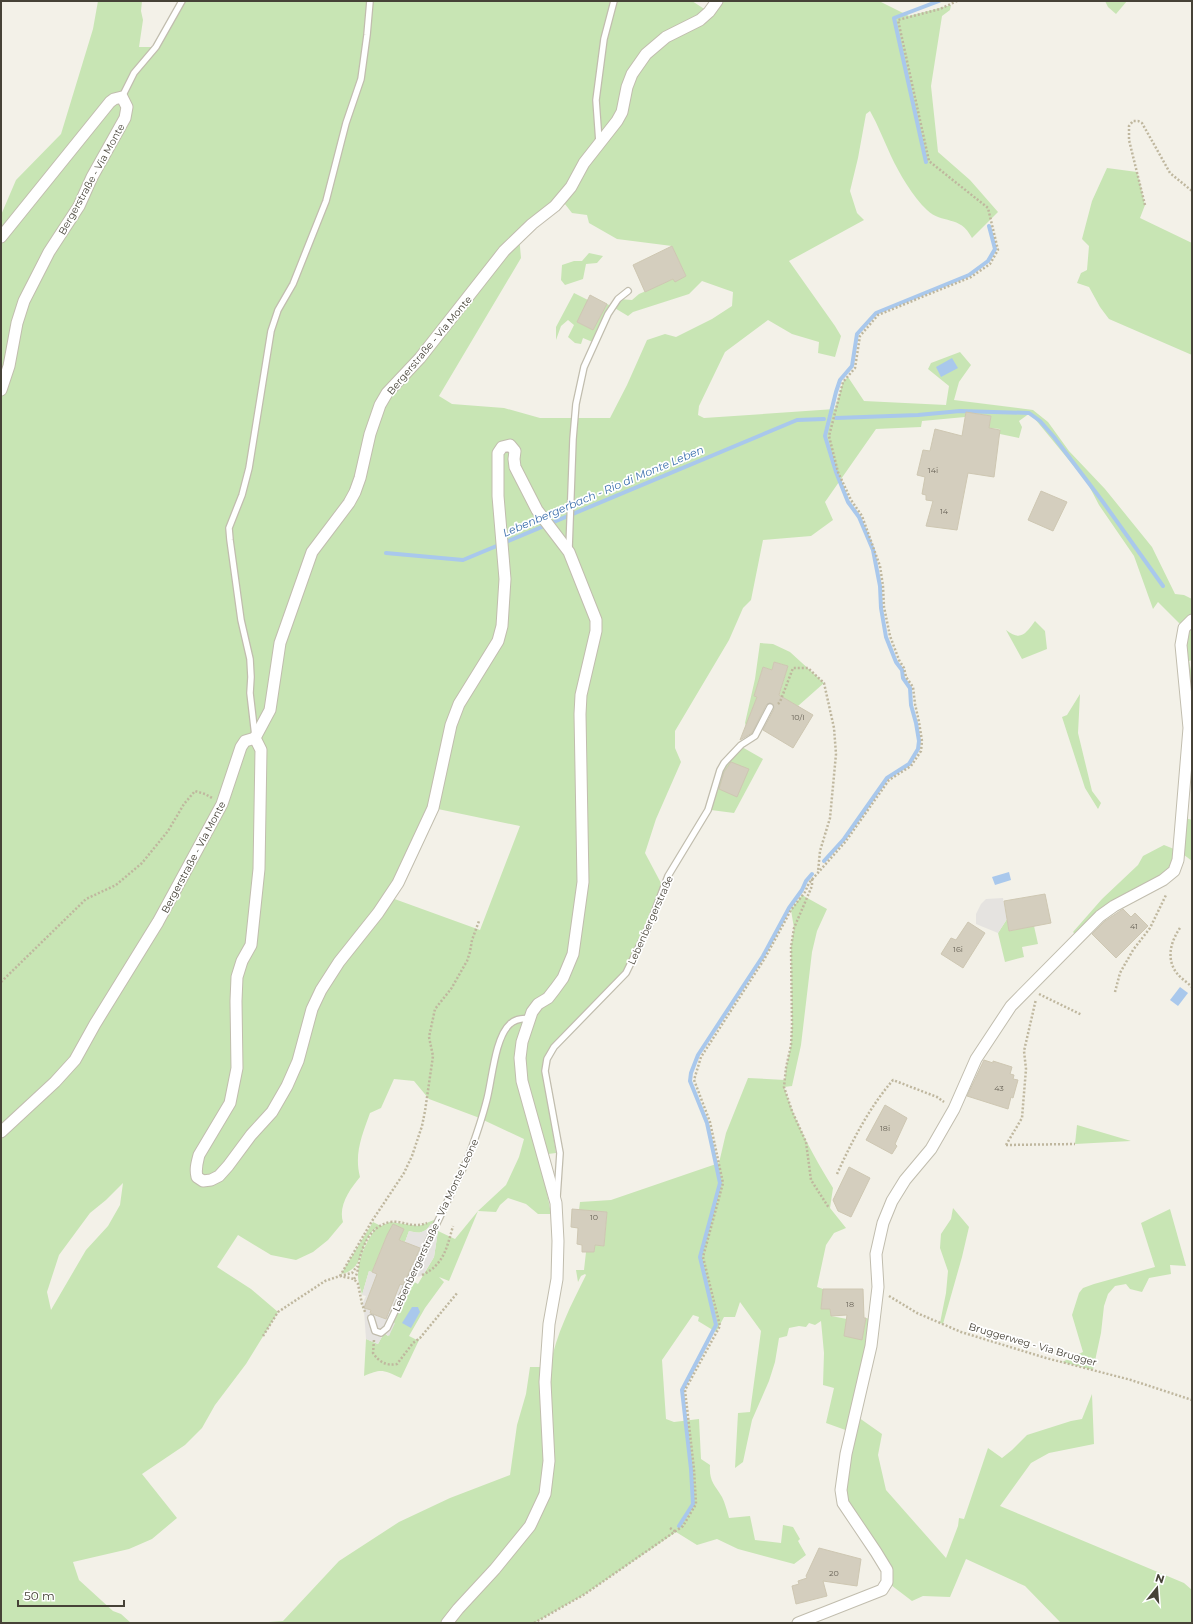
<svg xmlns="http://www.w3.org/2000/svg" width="1193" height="1624" font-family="Montserrat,sans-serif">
<rect width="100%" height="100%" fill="#f3f1e8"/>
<!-- green -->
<g fill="#c8e5b4" fill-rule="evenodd">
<path d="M98,1H142L141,11L143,20L139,47H156L182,1H692L709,12L717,1H879L909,16L951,5L950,10L942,16L931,86L938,152L970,180L998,212L972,238C960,214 942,225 927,210C913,197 899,173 891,156C884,141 878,125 870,111L866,114L858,158L850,191L857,213L864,220L789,261L835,326L841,336L835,357L818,353L819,342L792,334L768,320L725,352L699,406L698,415L704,418L835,409L843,382L848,377L864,401L946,405L949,386L928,369L931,363L960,352L971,365L959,382L954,400L1033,410L1048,422L1069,451L1105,489L1152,547L1175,594L1184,595L1192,599V660L1189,661L1192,675V719L1184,628L1158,602L1153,609L1134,556L1099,505L1087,482L1030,413L1019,421L1022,427L1019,438L1000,434V429L989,428L991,416L966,412L965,417L922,421L921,427L876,429L825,502L833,520L811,536L763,540L751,600L743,608L729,640L675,731V748L681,762L656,819L645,853L662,885L646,928L629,967L550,1050L543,1071L556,1153L540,1155L551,1214H538L526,1204L508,1198L500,1205L496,1212L478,1211L449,1281L439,1277L444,1282L425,1308L409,1336L417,1340L420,1338L401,1378C383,1370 382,1368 364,1376L366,1339L378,1344L384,1333L388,1336L391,1321L410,1280L418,1284L434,1257L438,1231L455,1239L478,1211L506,1185L519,1157L524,1139L477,1117L429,1099L414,1081L394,1079L381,1108L370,1113C362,1135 354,1154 360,1177C350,1189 338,1206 343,1222L328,1240L313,1252L296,1260L271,1255L238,1235L217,1267L251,1289L278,1312L246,1364L215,1405L202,1428L185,1445L142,1474L177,1518L152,1539L129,1549L73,1562L79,1580L113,1611L121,1614L131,1623H1V215L16,180L61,134L93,29ZM561,199L572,213L587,215L589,223L617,239L672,246L686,276L675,281L673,279L639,294L632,300L618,299L613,307L607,304L593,330L577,322L588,300L574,293L556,327V340L561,326L568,320L574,325L568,337L575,343L581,344L583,338L595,343L613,307L628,316L633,312L689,294L702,281L733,292L732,306L712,319L676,337L665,334L647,340L627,385L610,418H540L504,408L452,404L439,396L521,258L519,235ZM433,808L520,826L480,930L389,897ZM123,1183L120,1205L108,1226L86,1250L51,1310L47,1292L59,1255L90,1213L106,1200Z"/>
<polygon points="1105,1 1127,1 1116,14 1108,7"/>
<polygon points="1107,168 1137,172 1145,205 1140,218 1192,243 1192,355 1109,319 1100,307 1089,287 1077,283 1081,273 1087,270 1089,246 1082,239 1092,201"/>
<polygon points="589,253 603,256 597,263 586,264 583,279 565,285 561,280 562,265 574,261 582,261"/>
<path d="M1035,621L1045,631L1047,649L1022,659L1006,630C1021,642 1026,633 1035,621Z"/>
<polygon points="760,643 773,644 790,652 824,683 798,706 785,699 777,703 788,666 774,662 772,670 763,667 754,696 757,697 746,726 745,723 755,679"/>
<polygon points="1080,694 1078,733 1092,791 1101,803 1098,809 1085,788 1062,717 1067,715"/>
<polygon points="742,747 763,759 734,813 711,810 723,770 727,763"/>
<polygon points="1182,817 1192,820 1192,861 1179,851 1174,871 1114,906 1078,937 1073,932 1102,899 1138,865 1143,856 1164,845 1179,851"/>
<path d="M802,895L827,909L817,931L812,952L801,1045L792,1086L784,1087C796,1125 813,1155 833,1188L830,1208L846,1228L834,1233L826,1245L817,1287L823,1289L821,1309H830L831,1316L847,1319L844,1336L862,1339L866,1318L874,1320L855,1415L882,1434L878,1455L886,1490L946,1558L958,1526L959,1518L964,1519L988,1448L1002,1458L1012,1450L1027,1435L1071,1421L1082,1419L1092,1394L1094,1444L1049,1453L1031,1463L1000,1506L1184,1583L1192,1590V1623H1061L1025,1586L966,1559L950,1597L923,1596L912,1601L887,1582L888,1576L843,1503L851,1432L826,1423L834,1388L823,1385L824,1353L821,1321L815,1325L809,1323L806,1327L799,1326L789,1328L787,1336L779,1338L775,1362L769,1381L752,1420L743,1462L735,1468L738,1413L750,1412L761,1331L740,1302L735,1317H724L716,1332L698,1321L699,1317L693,1315L662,1360L666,1419L674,1422L699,1419L701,1459L710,1465C709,1481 714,1484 722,1497C725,1503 727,1511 729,1518L750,1516L755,1540L781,1543L783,1525L793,1527L800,1539L798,1541L806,1555L794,1564L738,1549L717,1539L697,1545L676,1532L585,1594L534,1623H253L283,1621L339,1561L399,1522L450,1498L510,1475L517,1425L526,1394L530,1367H550C556,1334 571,1305 586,1275L585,1274L581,1276L578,1282L576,1270H584L586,1252H594L595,1245L604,1246L607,1212L579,1210L580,1202L611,1200L719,1163L726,1133L748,1078L785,1080L786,1068L791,1045L792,1026L791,947L794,928L791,910Z"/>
<polygon points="1007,919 1009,931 1034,926 1038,944 1022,947 1024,957 1005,962 998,933"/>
<polygon points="1077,1125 1131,1141 1075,1144"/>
<polygon points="953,1208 969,1227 962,1257 943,1324 940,1323 946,1293 948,1271 940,1248 941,1234 951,1219"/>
<polygon points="1170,1209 1186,1266 1170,1265 1171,1274 1149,1278 1142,1292 1130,1289 1126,1284 1115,1286 1108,1294 1104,1306 1101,1333 1093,1370 1062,1362 1083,1352 1072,1315 1079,1293 1083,1288 1094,1284 1155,1267 1141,1223"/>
<path d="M439,1218L437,1223L431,1224C425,1233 420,1234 409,1231L405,1242L387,1235L372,1272L369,1271L362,1295C361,1289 358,1282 358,1276C357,1260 367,1240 376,1228C359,1240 366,1270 341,1274L373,1222L381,1226L390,1222L419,1226ZM393,1224L404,1229L400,1237L389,1232Z"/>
</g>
<!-- parking -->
<g fill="#e5e3e0">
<polygon points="1003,898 1007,919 998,933 976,924 976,914 981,904 986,899"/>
<polygon points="437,1223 434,1229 438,1231 434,1257 423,1275 418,1277 413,1275 391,1322 395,1323 389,1336 384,1333 378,1344 366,1339 364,1310 362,1304 366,1296 362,1295 369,1271 380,1275 364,1308 371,1310 370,1313 386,1319 398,1283 404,1285 420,1249 405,1242 409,1231 419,1233 426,1230 431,1224"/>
</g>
<!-- water -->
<g fill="#a9c8ec">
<polygon points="952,358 958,368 941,377 936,367"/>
<polygon points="1009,872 1011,880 995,885 992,877"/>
<polygon points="1180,987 1188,993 1178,1006 1170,1000"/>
<polygon points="412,1307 418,1307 420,1312 411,1328 402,1323"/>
</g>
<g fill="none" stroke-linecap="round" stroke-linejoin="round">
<!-- stream -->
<g stroke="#a9c8ec" stroke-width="4">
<polyline points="926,162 894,18 939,1"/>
<polyline points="836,418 918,415 960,411 1029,413 1040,421 1054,437 1103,502 1163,586"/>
<polyline points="386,553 463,560 797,420 824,419"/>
<polyline points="824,861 844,839 887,778 909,764 918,749 919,741 916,723 911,705 910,688 903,678 902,670 896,662 886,637 881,608 880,586 873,550 859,517 848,502 836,472 825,436 836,392 840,380 852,366 857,334 876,313 969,275 988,261 995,249 989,226"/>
<polyline points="679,1526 693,1504 691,1469 682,1390 716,1325 700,1257 720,1183 707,1123 690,1081 691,1073 698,1055 763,956 789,908 802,890 806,881 812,874"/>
</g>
</g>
<!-- building -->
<g fill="#d4cebe" stroke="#cec7b2">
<polygon points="672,246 686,276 675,282 673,279 645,292 633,265"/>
<polygon points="590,295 607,304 593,330 577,322"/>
<polygon points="966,412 991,416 989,428 1000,430 994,477 968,473 957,530 926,526 933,501 926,500 926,495 922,494 925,477 917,475 923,450 930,451 935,429 962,436"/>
<polygon points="1041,491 1067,502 1053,531 1028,520"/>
<polygon points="774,662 788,666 779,695 813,715 793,748 763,730 774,709 773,704 770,703 766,705 752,733 740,740 757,697 754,696 763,667 772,670"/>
<polygon points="731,762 749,769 737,797 719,789 724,772"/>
<polygon points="1045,894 1051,923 1009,931 1004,901"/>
<polygon points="1123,909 1131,917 1135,913 1148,926 1116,958 1092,934 1105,921"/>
<polygon points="968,922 985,933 963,968 941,954 951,938 956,940"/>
<polygon points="984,1060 993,1063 993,1061 1012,1067 1010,1074 1014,1075 1013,1079 1018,1080 1013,1098 1011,1097 1008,1109 967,1096"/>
<polygon points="885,1105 907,1118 895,1144 897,1146 892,1154 866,1140"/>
<polygon points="849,1167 870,1178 851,1217 838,1211 833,1200"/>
<polygon points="572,1209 607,1212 604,1246 595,1245 594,1252 582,1252 582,1245 577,1244 578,1228 571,1227"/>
<polygon points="393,1224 404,1229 399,1240 420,1248 403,1285 400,1284 386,1319 370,1313 371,1310 364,1308 377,1274 372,1272 387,1235"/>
<polygon points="823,1289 863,1289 864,1318 866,1318 862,1340 844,1336 847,1315 831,1316 830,1309 821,1309"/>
<polygon points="819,1548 861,1559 857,1586 823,1581 827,1596 796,1604 792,1586 799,1584 798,1581 807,1578 806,1576"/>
</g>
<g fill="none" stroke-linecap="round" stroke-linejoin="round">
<!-- lane casing -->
<g stroke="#c1bdae" stroke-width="8">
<g id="lane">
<polyline points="122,97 134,73 156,47 182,1"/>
<polyline points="599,142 596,100 604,39 614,1"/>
<polyline points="569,549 573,439 576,404 584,367 608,314 618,299 628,291"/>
<polyline points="255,736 250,693 251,677 250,659 241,620 230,540 229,528 242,495 249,468 271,331 278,310 293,284 326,201 346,123 361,79 367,35 370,1"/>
<polyline points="557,1197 560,1153 545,1071 547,1059 554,1047 626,973 649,926 668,876 708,810 720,770 724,763 741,745 755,736 770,707"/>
<path d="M371,1318L375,1331L381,1333L387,1328L468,1158C475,1139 482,1119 487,1099C492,1080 495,1037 510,1024C516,1018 523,1019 530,1018"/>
</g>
</g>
<!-- street casing -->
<g stroke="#c1bdae" stroke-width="13">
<g id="street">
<polyline points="1,237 110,102 114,99 122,97 127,107 125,118 92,177 79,206 49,252 24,301 17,323 9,366 1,390"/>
<path d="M255,738L261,750L259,869L251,945L242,961L237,977L236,1001L237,1068L230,1103L199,1155C197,1163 195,1169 197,1177L203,1181L211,1180L219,1176L228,1166L251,1135L272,1112L287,1086L298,1061L312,1009L321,990L339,962L378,913L398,883L433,808L451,725L459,704L498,641L502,626L505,579L498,496V453L502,447L510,445L515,451L514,459L515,467L537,510L569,552L596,620V631L581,695L580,714L583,882L573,954L563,978L555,989L548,998L538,1004L532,1012L522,1042L520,1058L522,1081L556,1203L558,1241L557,1279L549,1324L545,1382L549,1461L545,1494L530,1526L495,1569L458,1609L447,1623"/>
<polyline points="255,738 270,710 280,643 312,552 349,503 355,492 360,478 370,434 380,405 387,393 420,358 504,251 532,224 555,206 571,187 584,163 617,121 622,112 627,87 632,74 646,54 666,37 700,20 709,12 717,1"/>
<polyline points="1,1132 55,1082 75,1060 95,1024 158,922 222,804 241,747 245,741 255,738"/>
<polyline points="798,1623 882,1590 887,1582 887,1570 876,1552 843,1503 841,1490 846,1454 871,1346 878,1287 876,1254 883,1223 892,1201 905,1180 931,1149 954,1109 976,1059 1011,1006 1100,916 1114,906 1163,880 1174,871 1178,860 1189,728 1181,645 1184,628 1192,620"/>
</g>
</g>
<!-- path -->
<g stroke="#bfb79e" stroke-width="2.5" stroke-dasharray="2 2" stroke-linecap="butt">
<polyline points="1145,205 1129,140 1129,126 1133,121 1138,121 1142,123 1170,173 1192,191"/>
<polyline points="778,704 780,702 793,668 808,668 824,683 834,728 836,754 830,818 820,851 818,872"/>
<polyline points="812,879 812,886 794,928 791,947 792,1026 791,1045 786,1068 784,1087 792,1111 806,1142 811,1180 829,1208"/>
<path d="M1180,928C1171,941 1166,958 1176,972C1180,978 1187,982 1192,987"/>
<polyline points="1,982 86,899 116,885 142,863 168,831 184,804 195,791 205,794 212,798"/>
<polyline points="1115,992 1120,973 1133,950 1150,928 1166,895"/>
<polyline points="1039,994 1082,1015"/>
<polyline points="1006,1145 1022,1118 1026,1069 1024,1051 1036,999"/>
<polyline points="1006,1145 1075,1144"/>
<path d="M837,1174C852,1141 869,1108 893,1080L937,1097L944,1102"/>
<path d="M422,1275C444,1265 447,1247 453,1226"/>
<polyline points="340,1276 372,1221 404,1173 412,1156 422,1126 425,1111 433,1056 429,1037 435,1009 451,989 467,961 470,952 472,940 479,921"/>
<polyline points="340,1276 352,1273 357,1266"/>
<path d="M354,1279C358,1274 358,1267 359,1261C363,1244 371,1226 390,1222C404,1220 411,1229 427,1223"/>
<polyline points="889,1296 917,1313 961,1332 1046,1358 1131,1380 1192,1400"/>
<polyline points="263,1336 278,1312 325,1281 340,1276 354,1279 358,1284 362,1304 365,1312"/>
<path d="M374,1340L373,1353C379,1362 386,1366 397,1364L413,1343L420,1338L458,1292"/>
<polyline points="670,1528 676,1532"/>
<polyline points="534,1623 585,1594 683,1526 696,1504 694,1469 685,1390 720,1326 703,1257 723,1183 710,1122 694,1080 701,1057 765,958 791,910 805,892 809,883 846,841 889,780 911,766 921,751 922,741 919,722 915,704 913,687 906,677 904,668 899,660 890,636 884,607 883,586 880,566 862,516 851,500 838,472 829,436 843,382 855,368 860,336 878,315 971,277 990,264 998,250 988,208 929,161 898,20 940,9 957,1"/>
</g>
<!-- lane -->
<use href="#lane" stroke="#fff" stroke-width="5.5"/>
<!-- street -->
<use href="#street" stroke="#fff" stroke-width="11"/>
</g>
<g text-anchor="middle" stroke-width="3.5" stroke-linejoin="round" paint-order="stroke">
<!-- number labels -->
<g font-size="8" fill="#6a6559">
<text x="933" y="473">14i</text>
<text x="944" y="514">14</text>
<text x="798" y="720">10/I</text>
<text x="1134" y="929">41</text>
<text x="958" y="952">16i</text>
<text x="999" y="1091">43</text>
<text x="885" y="1131">18i</text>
<text x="594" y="1220">10</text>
<text x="850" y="1307">18</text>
<text x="834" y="1576">20</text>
</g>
<!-- street labels -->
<g font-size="10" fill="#464237" stroke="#fff">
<text transform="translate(91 179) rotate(-61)" y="4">Bergerstraße - Via Monte</text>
<text transform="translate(429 345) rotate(-50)" y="4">Bergerstraße - Via Monte</text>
<text transform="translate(193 857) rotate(-62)" y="4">Bergerstraße - Via Monte</text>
<text transform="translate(650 920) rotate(-66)" y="4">Lebenbergerstraße</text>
<text transform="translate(435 1225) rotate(-65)" y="4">Lebenbergerstraße - Via Monte Leone</text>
<text transform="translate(1033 1344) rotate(16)" y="4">Bruggerweg - Via Brugger</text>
</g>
<!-- water labels -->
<g font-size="11" font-style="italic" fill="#376cab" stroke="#fff">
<text transform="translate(603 491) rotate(-23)" y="4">Lebenbergerbach - Rio di Monte Leben</text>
</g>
</g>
<!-- border -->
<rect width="1193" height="1624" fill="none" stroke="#464237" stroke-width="4"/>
<!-- north arrow -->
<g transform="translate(1157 1588) rotate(17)" stroke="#ffffff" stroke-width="3" paint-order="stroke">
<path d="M0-3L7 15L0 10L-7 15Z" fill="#464237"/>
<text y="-6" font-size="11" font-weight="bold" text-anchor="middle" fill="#464237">N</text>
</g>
<!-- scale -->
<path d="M18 1600v6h106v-6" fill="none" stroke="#464237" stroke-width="2"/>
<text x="24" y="1600" font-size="12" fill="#464237" stroke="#ffffff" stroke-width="3" paint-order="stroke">50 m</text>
</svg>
